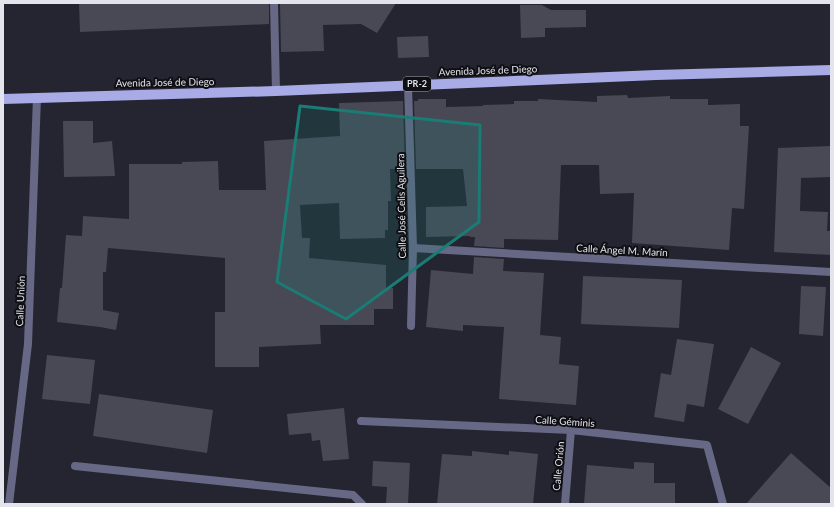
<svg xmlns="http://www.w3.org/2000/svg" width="834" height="507" font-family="Lato,sans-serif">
<rect width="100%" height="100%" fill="#242530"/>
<!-- building -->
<g fill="#484955">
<polygon points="79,3 269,3 269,24 80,32"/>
<polygon points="280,3 396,3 377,33 361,24 323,25 324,51 281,52"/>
<polygon points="520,5 542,5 551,10 586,10 586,27 545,28 545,37 521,38"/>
<polygon points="428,36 429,57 398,58 397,37"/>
<polygon points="627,95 628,98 670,96 670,99 708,99 708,105 740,104 740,126 749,126 744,209 732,208 729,250 632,243 634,193 600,194 599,165 561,165 558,240 504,239 504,248 474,246 475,237 470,237 470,236 426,237 426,207 467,206 463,169 416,169 414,101 418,101 418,99 446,99 446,107 483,106 483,105 514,104 514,101 538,101 538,99 597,102 597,96"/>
<polygon points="403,101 405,169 390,169 391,201 388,201 388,230 385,230 385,238 340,239 339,203 300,205 302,238 310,238 309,258 386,265 386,288 393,288 393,309 374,309 374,325 320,325 321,344 259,347 259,367 215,367 215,312 225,312 225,258 108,248 106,272 103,272 103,310 119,313 116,330 100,327 57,322 60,288 62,288 66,235 82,236 83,216 129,219 129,164 182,164 182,162 218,161 219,190 266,190 264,141 340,136 339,103"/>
<polygon points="63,121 93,121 93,143 112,141 115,176 64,177"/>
<polygon points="831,146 831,177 801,178 800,211 828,212 827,231 831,231 831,255 774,252 778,148"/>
<polygon points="474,257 504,259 503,271 544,273 540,335 561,337 559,364 579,366 576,405 499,399 504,327 463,325 463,331 426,327 431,270 473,274"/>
<polygon points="583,276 682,280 679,328 581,324"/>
<polygon points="801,286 826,287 823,336 799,334"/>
<polygon points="677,339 714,344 704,407 687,404 684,422 654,417 661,373 671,375"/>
<polygon points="751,347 781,363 748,424 718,409"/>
<polygon points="47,355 95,360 90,404 42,399"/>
<polygon points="99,394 213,410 207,453 93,436"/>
<polygon points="344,408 349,459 323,461 320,440 312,441 311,433 289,435 287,414"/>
<polygon points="472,451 509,455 509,451 538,454 533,504 437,504 442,454 472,456"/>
<polygon points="791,453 831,488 831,504 746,504"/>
<polygon points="373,461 410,463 408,504 386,504 387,487 372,486"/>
<polygon points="634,462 654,463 654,483 675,483 675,504 584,504 587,465 634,469"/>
</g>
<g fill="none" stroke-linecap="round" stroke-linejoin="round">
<!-- service -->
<g stroke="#676885" stroke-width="8">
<polyline points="274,3 276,91"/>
<polyline points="75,466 353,495 362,504"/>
</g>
<!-- minor -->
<g stroke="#676885" stroke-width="8">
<polyline points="408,85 413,248 411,326"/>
<polyline points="413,248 831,272"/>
<polyline points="361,421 571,430 707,445 723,504"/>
<polyline points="9,504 28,344 37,97"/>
<polyline points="565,504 571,430"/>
</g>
<!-- primary -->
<polyline stroke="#a8abe6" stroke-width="10" points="3,99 276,91 656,75 831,70"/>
</g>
<!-- marked area -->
<path fill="#1a7c74" fill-opacity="0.2" stroke="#1a7c74" stroke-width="3" stroke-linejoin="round" d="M300,106L480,125L479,222L346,319L277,282Z"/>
<g text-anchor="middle" stroke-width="4" stroke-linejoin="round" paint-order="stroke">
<!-- shield labels -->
<rect fill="#0e0e13" stroke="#a3a4ab" stroke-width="1" x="403" y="77" width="28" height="14" rx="3"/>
<g font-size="9" font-weight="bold" fill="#e3e4ec">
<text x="417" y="87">PR-2</text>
</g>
<!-- street labels -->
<g font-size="10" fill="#e3e4ec" stroke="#0e0e13">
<text transform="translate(488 70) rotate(-2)" y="4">Avenida José de Diego</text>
<text transform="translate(165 82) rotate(-1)" y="4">Avenida José de Diego</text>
<text transform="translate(401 206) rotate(-91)" y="4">Calle José Celis Aguilera</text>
<text transform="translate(622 250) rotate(3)" y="4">Calle Ángel M. Marín</text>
<text transform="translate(20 301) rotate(-88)" y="4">Calle Unión</text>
<text transform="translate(565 421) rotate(4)" y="4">Calle Géminis</text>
<text transform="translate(558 466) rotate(-85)" y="4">Calle Orión</text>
</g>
</g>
<!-- border -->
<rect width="834" height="507" fill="none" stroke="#e3e4ec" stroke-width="8"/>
</svg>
